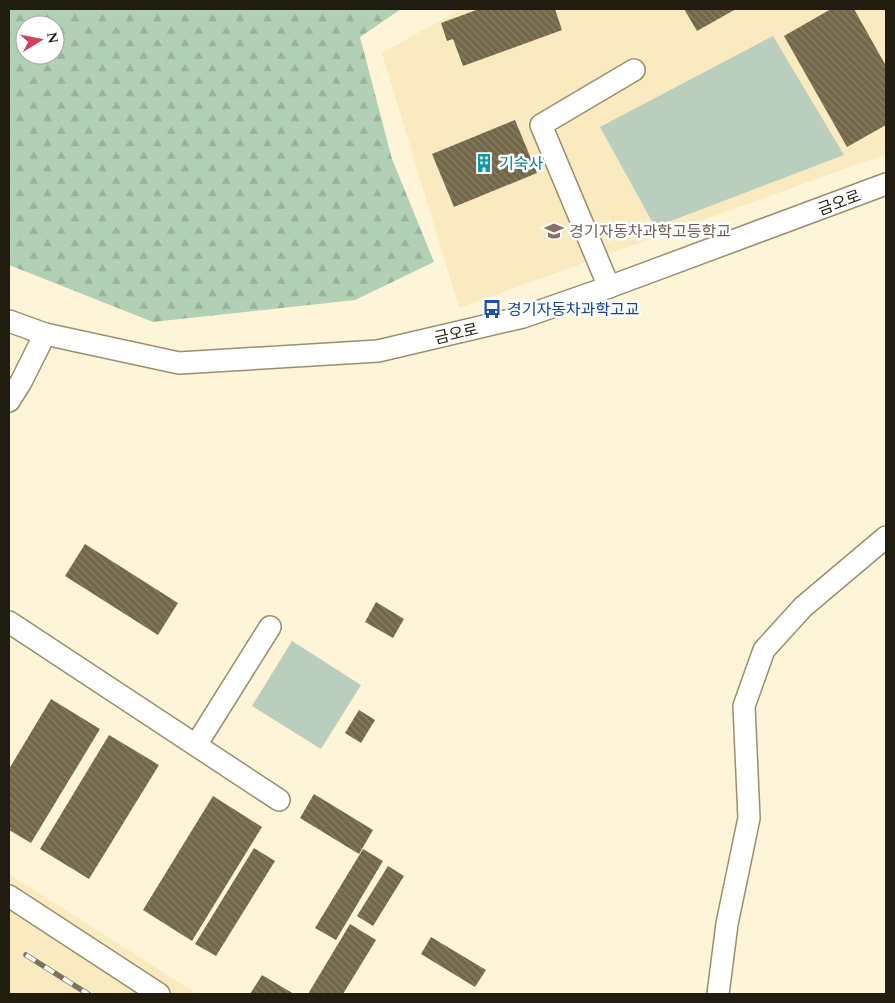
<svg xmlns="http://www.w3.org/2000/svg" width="895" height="1003" font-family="Spectral,'Noto Sans KR',serif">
<defs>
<pattern id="forest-firs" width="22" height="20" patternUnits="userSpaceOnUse" patternTransform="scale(1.25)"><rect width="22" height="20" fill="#b1d0b6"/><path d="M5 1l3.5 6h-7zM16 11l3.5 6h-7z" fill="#98b29b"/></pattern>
<pattern id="building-back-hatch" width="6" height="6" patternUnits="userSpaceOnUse" patternTransform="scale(1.25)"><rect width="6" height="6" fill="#726748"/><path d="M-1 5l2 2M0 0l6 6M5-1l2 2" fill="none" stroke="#888069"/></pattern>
</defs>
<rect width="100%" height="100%" fill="#fef5d8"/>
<!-- built -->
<g fill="#f9eabf">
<polygon points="461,9 886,9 886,154 459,308 382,53"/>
<polygon points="9,874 197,994 9,994"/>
</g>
<!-- forest -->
<path fill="url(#forest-firs)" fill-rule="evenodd" d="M9,9H401L360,37L392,159L434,262L355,300L153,322L9,265ZM25,25H55V55H25Z"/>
<!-- pitch -->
<g fill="#b9cebc">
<polygon points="773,36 844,155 655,227 600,127"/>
<polygon points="292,641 361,685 321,749 252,706"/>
</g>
<!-- building -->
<g fill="url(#building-back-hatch)">
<polygon points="479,9 555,9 562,30 463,66 453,39 447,41 441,23"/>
<polygon points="684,9 736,9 697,31"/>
<polygon points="831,9 854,9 886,66 886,125 847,147 784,36"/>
<polygon points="515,120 537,173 454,207 432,154"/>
<polygon points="85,544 178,603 158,635 65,576"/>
<polygon points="376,602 404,619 393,638 365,622"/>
<polygon points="51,699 100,729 31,843 9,830 9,769"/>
<polygon points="359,710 375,720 361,743 345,733"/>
<polygon points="109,735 159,765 89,879 40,849"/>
<polygon points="314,794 373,830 359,854 300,818"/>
<polygon points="213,796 262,827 192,941 143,910"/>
<polygon points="254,848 275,861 216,956 195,944"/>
<polygon points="363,849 383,861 336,940 315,928"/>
<polygon points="388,866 404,876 373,926 357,916"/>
<polygon points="350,924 376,940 343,994 308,994"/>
<polygon points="431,937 486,970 475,987 421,954"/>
<polygon points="262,975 294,994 250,994"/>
</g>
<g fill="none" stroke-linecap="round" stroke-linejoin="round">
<!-- minor casing -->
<g stroke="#9a8e6e" stroke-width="24">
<g id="minor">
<polyline points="609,287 541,125 634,70"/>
<polyline points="9,321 45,334 179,363 378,351 523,317 609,287 886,184"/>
<polyline points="9,401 21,382 45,334"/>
<polyline points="9,622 279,800"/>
<polyline points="196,745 270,627"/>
<polyline points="9,896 159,994"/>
<polyline points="718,994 727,924 749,818 744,706 764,650 803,607 886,537"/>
</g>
</g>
<!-- minor -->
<use href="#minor" stroke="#fff" stroke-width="21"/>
<!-- rail casing -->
<g stroke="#797360" stroke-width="5.5">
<polyline id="rail" points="26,955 88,994"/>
</g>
<!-- rail -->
<use href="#rail" stroke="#fff" stroke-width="4" stroke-dasharray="11" stroke-linecap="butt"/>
</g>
<!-- icons -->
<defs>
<g id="building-bare" transform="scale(1.5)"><path d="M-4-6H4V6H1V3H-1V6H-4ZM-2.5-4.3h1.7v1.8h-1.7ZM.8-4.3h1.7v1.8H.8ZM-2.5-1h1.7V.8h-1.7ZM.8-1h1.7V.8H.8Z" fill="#0f9aa8" stroke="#fff" stroke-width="2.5" paint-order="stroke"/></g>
<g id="school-bare" transform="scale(1.5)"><path d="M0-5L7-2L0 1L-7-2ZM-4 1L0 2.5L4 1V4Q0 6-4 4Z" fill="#8d6e63" stroke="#fff" stroke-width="2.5" paint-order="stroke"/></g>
<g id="bus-bare" transform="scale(1.5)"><path d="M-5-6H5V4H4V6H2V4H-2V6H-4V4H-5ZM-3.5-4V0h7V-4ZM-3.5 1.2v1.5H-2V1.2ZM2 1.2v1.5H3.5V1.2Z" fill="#1a4fb4" stroke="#fff" stroke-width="2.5" paint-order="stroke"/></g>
</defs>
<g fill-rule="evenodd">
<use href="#building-bare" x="484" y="163"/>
<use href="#school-bare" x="554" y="231"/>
<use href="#bus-bare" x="492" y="309"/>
</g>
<g text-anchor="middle" stroke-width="5" stroke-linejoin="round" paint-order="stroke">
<!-- culture labels -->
<g font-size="16" fill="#0d838f" stroke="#fff" text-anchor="start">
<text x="499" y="169">기숙사</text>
</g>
<!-- street labels -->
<g font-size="16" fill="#201c0f" stroke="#fff">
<text transform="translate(839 202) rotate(-20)" y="6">금오로</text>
<text transform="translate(456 333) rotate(-13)" y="6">금오로</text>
</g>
<!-- education labels -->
<g font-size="16" fill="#785e54" stroke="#fff" text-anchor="start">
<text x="569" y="237">경기자동차과학고등학교</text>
</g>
<!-- transit labels -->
<g font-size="16" fill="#164399" stroke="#fff" text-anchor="start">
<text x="507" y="315">경기자동차과학고교</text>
</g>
</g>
<!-- border -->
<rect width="895" height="1003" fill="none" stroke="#201c0f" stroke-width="20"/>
<!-- north arrow -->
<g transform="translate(40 40) rotate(80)"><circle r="24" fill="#ffffff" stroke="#a6a49f"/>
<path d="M0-4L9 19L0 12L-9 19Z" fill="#d1415b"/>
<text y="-8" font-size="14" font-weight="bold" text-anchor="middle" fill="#201c0f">N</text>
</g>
</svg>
